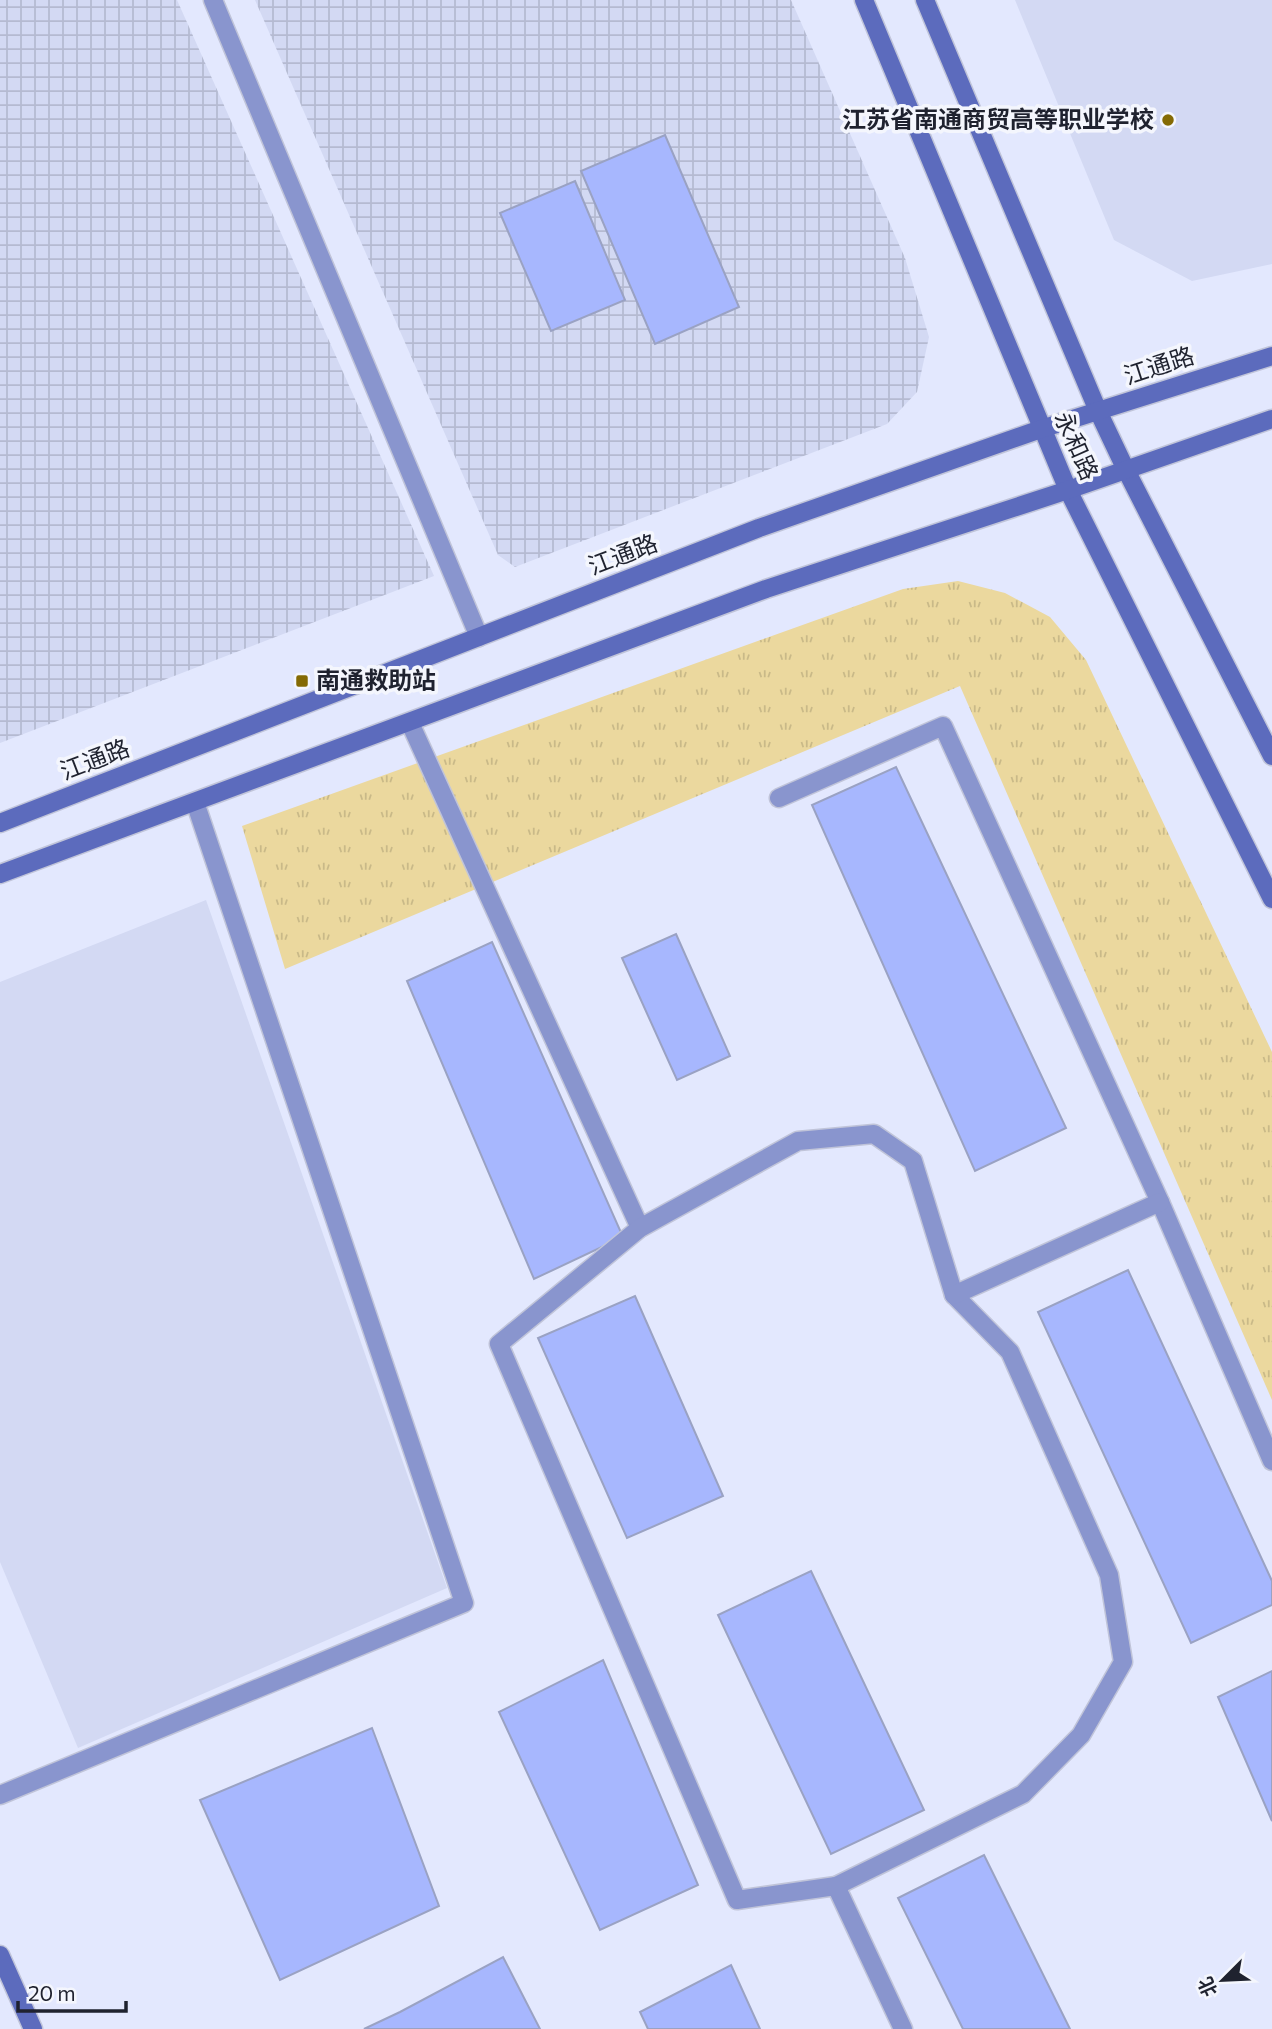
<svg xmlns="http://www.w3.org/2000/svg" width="1272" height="2029" font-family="Commissioner,'Noto Sans SC',sans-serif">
<defs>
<pattern id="industrial-grid" width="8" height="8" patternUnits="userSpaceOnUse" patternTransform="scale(1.75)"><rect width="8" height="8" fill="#d3d9f3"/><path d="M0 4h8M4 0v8" fill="none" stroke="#b5bad1"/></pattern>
<pattern id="park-tufts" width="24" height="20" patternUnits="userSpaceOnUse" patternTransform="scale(1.75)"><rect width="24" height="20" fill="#ebd89e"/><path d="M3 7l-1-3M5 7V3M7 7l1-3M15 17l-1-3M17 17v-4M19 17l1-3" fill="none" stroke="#c9b988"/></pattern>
</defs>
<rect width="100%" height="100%" fill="#e3e8fe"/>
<!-- built -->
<g fill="#d3d9f3">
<polygon points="1015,0 1272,0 1272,264 1192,281 1114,240"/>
<polygon points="206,900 447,1588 78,1748 0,1562 0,982"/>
</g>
<!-- industrial -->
<g fill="url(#industrial-grid)">
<polygon points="0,0 177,0 434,576 0,743"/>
<polygon points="255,0 791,0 905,258 929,337 917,392 887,424 515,567 498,555"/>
</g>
<!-- park -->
<polygon fill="url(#park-tufts)" points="958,581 1005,593 1050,617 1086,660 1272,1052 1272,1400 960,686 285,969 242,826 903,589"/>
<!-- building -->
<g fill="#a7b7fe" stroke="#9aa2c3" stroke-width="2">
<polygon points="665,135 739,307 655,344 581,171"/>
<polygon points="575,181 625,300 551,331 500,213"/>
<polygon points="896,767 1066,1128 975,1171 812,805"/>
<polygon points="676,934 730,1056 677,1080 622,958"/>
<polygon points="492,942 623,1237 534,1279 407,981"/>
<polygon points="1128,1270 1272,1581 1272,1605 1191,1643 1038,1312"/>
<polygon points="635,1296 723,1496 627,1538 538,1338"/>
<polygon points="811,1571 924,1810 831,1854 718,1615"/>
<polygon points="603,1660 698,1885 600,1930 499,1712"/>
<polygon points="1272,1671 1272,1821 1218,1697"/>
<polygon points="372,1728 439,1906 280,1980 200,1800"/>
<polygon points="984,1855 1070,2029 963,2029 898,1898"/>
<polygon points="503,1957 540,2029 364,2029 400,2012"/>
<polygon points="731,1965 760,2029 648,2029 640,2012"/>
</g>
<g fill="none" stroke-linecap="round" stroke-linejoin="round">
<!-- street casing -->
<g stroke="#c0c4d9" stroke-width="21">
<g id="street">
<polyline points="213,0 479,637"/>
<polyline points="410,723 640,1228"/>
<polyline points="779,798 943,726 1160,1202 1272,1461"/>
<polygon points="874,1134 913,1161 954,1295 1010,1352 1109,1575 1123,1662 1081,1735 1023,1794 836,1886 737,1900 499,1344 640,1228 798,1141"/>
<polyline points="954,1295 1160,1202"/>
<polyline points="0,1795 464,1603 195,802"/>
<polyline points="836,1886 903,2029"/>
</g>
</g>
<!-- secondary casing -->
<g stroke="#c0c4d9" stroke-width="21">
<g id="secondary">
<polyline points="864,0 1068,490 1272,899"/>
<polyline points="925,0 1098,411 1126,470 1272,756"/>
<polyline points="0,823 759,528 1041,429 1272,356"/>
<polyline points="0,874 766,589 1068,490 1272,419"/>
<polyline points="0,1955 33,2029"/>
</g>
</g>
<!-- street -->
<use href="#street" stroke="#8995ce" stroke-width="18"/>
<!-- secondary -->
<use href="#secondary" stroke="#5c6bbd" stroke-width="18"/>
</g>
<!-- markers -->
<g fill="#846a04" stroke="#f4f6fd" stroke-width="2.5">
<circle cx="1168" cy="120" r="7"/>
<rect x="295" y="674" width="14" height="14" rx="3.5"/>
</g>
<g text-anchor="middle" stroke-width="7" stroke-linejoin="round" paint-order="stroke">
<!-- poi labels -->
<g font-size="24" font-weight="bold" fill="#1f222f" stroke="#f4f6fd" text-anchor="end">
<text x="1154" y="128">江苏省南通商贸高等职业学校</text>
<text x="316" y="689" text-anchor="start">南通救助站</text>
</g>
<!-- street labels -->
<g font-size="24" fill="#1f222f" stroke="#f4f6fd">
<text transform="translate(1159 366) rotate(-18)" y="8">江通路</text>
<text transform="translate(1076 446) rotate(66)" y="8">永和路</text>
<text transform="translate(623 555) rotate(-21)" y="8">江通路</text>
<text transform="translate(95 760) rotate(-21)" y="8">江通路</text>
</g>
</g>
<!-- north arrow -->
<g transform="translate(1223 1980) rotate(246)" stroke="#f4f6fd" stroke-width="5" paint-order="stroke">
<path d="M0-5L12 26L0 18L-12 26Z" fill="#1f222f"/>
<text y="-10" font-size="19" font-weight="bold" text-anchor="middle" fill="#1f222f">北</text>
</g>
<!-- scale -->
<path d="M18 2001v10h108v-10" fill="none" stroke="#1f222f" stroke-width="3.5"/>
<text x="28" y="2001" font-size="21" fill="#1f222f" stroke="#f4f6fd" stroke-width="5" paint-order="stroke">20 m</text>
</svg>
